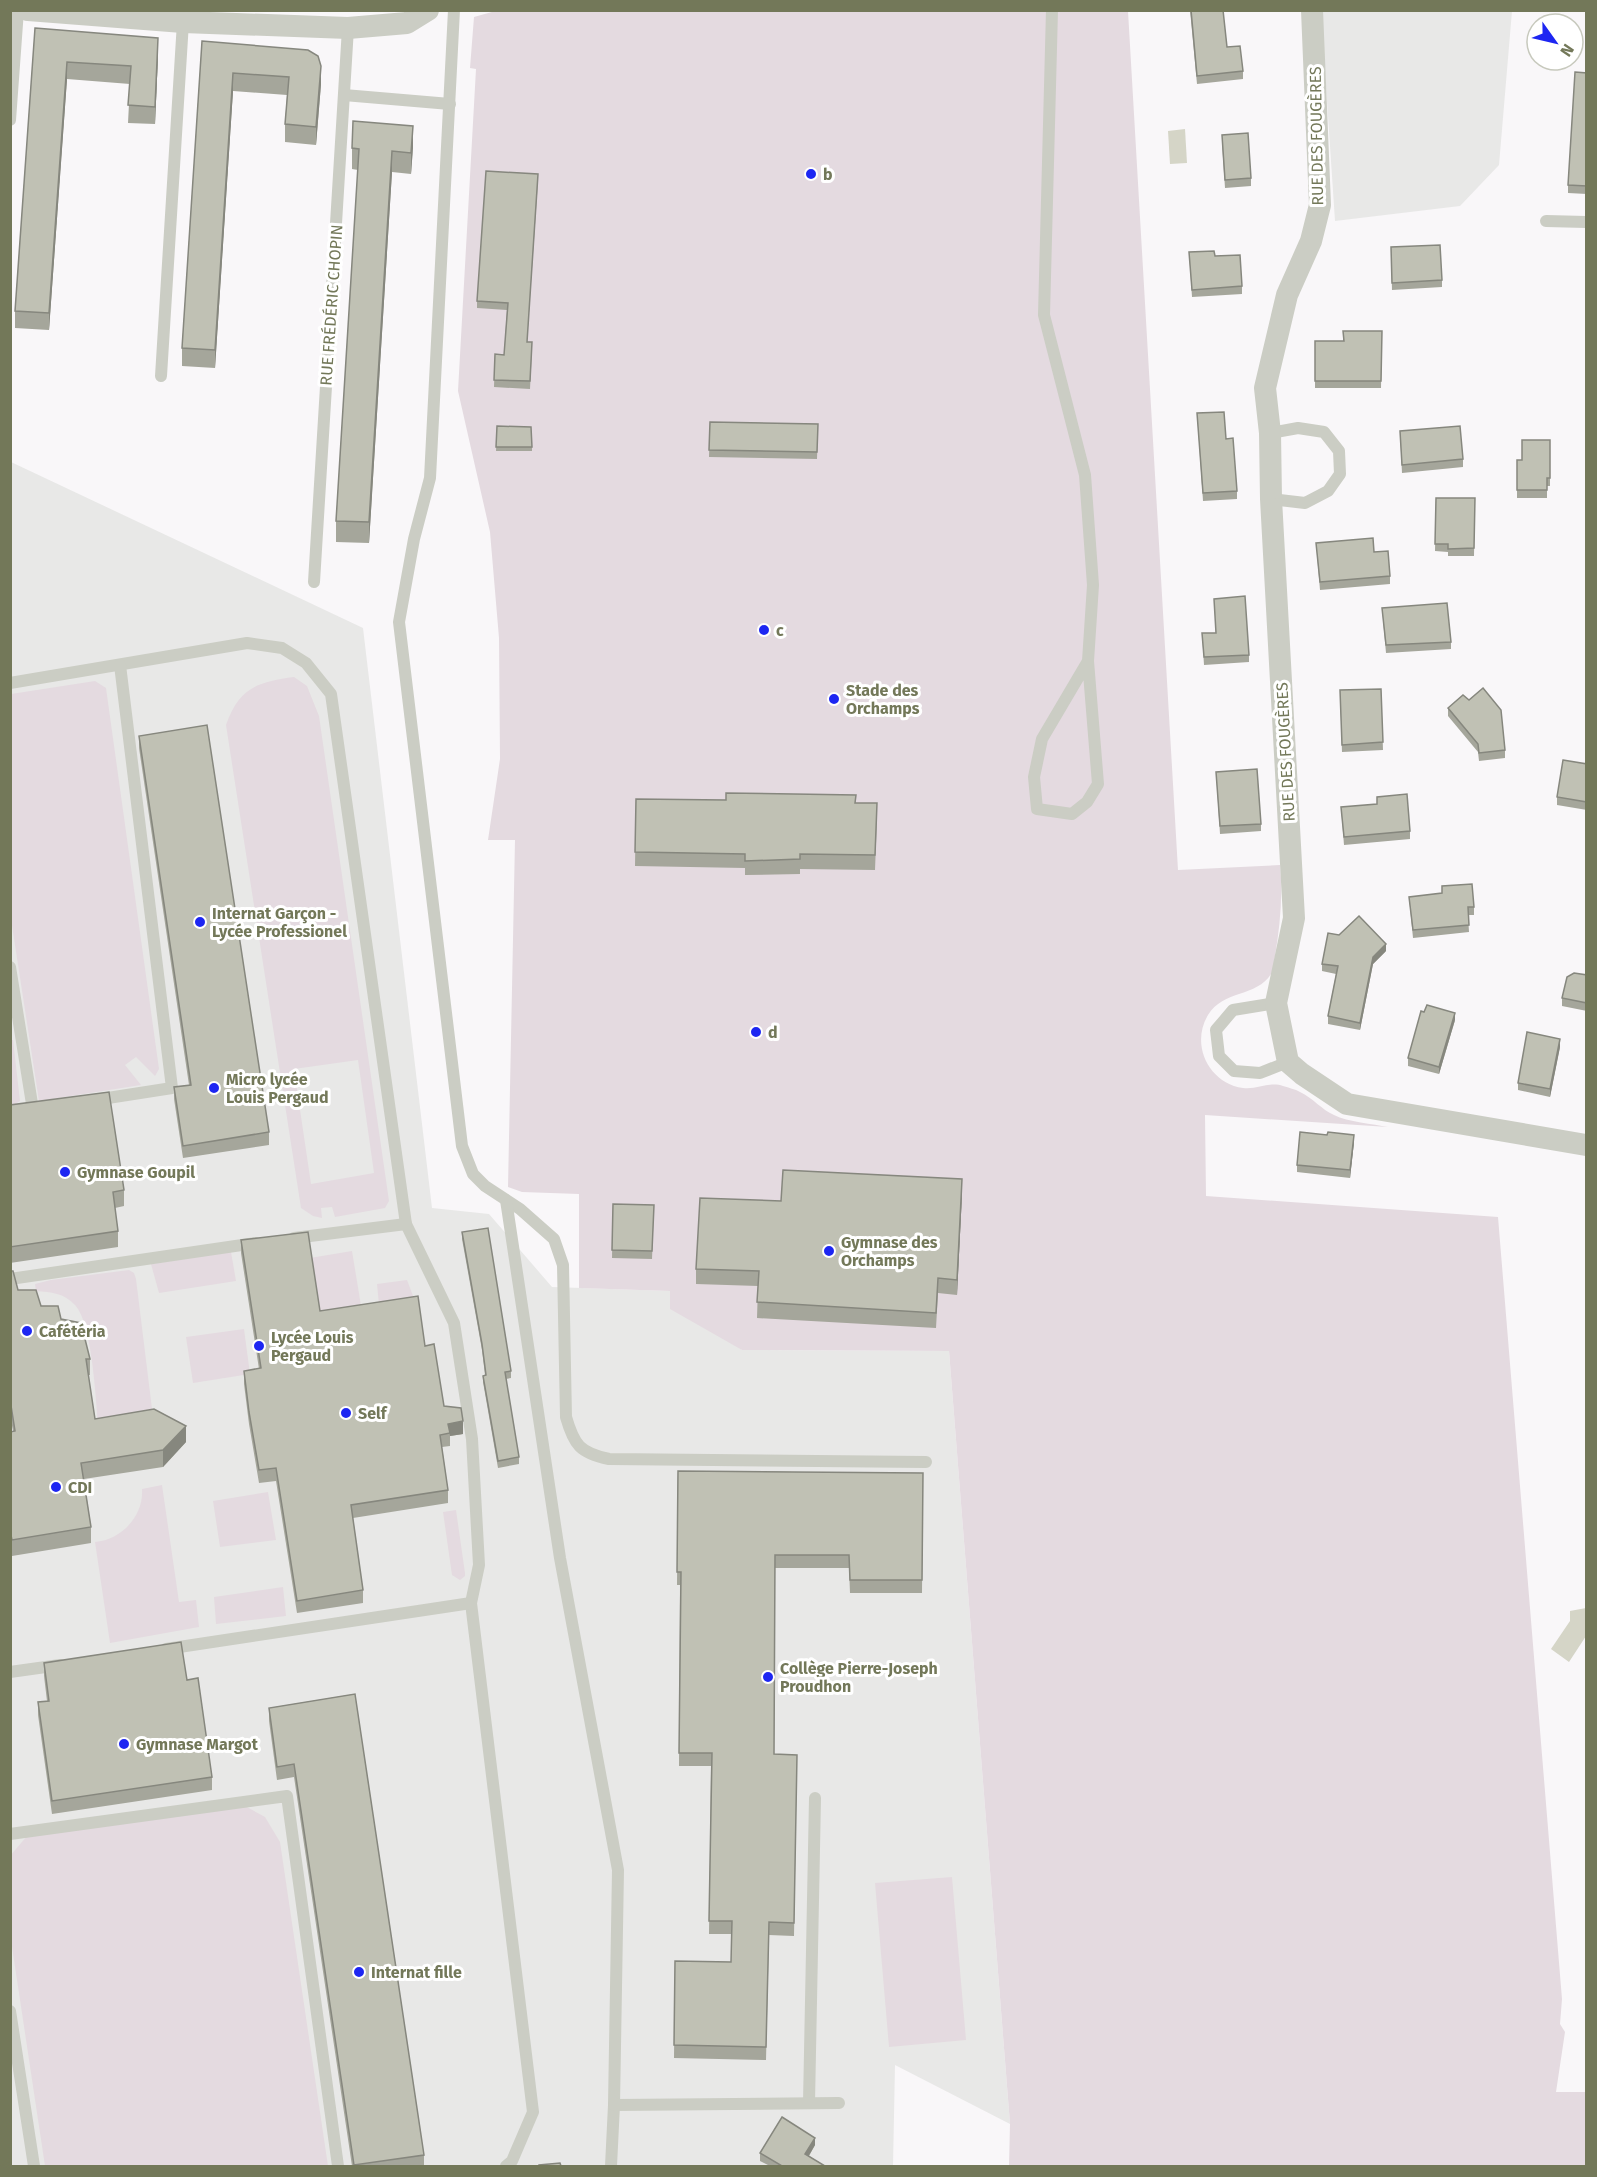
<svg xmlns="http://www.w3.org/2000/svg" width="1597" height="2177" font-family="'Fira Sans',sans-serif">
<rect width="100%" height="100%" fill="#f9f7f9"/>
<!-- built -->
<g fill="#e8e8e7">
<polygon points="1321,11 1512,11 1499,165 1460,206 1335,221"/>
<polygon points="11,462 363,628 432,1208 489,1214 552,1287 671,1291 742,1350 949,1351 1010,2124 895,2065 893,2166 11,2166"/>
</g>
<!-- green -->
<g fill="#e4dae0" fill-rule="evenodd">
<path d="M499,10L1128,11L1178,870L1280,865C1283,896 1280,926 1275,956C1274,961 1274,970 1271,974C1257,997 1223,990 1208,1015C1190,1045 1209,1083 1243,1088C1257,1090 1270,1081 1283,1086C1289,1088 1295,1089 1300,1092C1313,1098 1322,1110 1334,1115C1348,1122 1373,1124 1388,1127L1205,1115L1206,1196L1498,1217L1562,1999L1560,2024L1565,2032L1556,2092H1586V2166H1009L1010,2124L949,1351L742,1350L670,1309V1291L579,1288V1194L522,1192L508,1187L515,840H488L500,759L499,638L490,532L458,391L476,69L470,68L474,17Z"/>
<path d="M294,677L307,686L319,716L389,1201L385,1208L335,1217L332,1207L321,1208L322,1218L313,1216L301,1208L226,725C239,688 257,682 294,677ZM358,1060L374,1173L311,1184L294,1069Z"/>
<polygon points="95,681 106,688 159,1069 155,1076 136,1057 125,1065 141,1085 39,1101 11,919 11,694"/>
<polygon points="10,1040 13,1040 20,1101 11,1107"/>
<polygon points="352,1251 363,1318 320,1324 310,1258"/>
<polygon points="231,1252 236,1281 159,1293 151,1264"/>
<path d="M129,1270L134,1273L136,1279L154,1425L99,1434C96,1405 93,1324 75,1305C64,1293 51,1292 36,1291L35,1284L51,1280Z"/>
<polygon points="407,1280 418,1309 380,1315 377,1284"/>
<polygon points="244,1329 250,1374 193,1383 186,1337"/>
<path d="M162,1485L179,1602L196,1600L199,1627L110,1643L95,1542C121,1540 144,1516 142,1489Z"/>
<polygon points="268,1492 276,1540 220,1547 213,1501"/>
<polygon points="456,1510 465,1573 465,1576 460,1580 452,1575 443,1512"/>
<polygon points="283,1587 286,1616 216,1624 214,1597"/>
<polygon points="245,1806 265,1817 280,1842 328,2166 45,2166 11,1940 10,1856 27,1836"/>
<polygon points="952,1877 966,2040 889,2047 875,1883"/>
</g>
<!-- water -->
<g fill="#d5d5c7">
<polygon points="1185,129 1187,163 1170,164 1168,131"/>
<polygon points="1586,1608 1586,1636 1569,1662 1551,1649 1570,1621 1570,1611"/>
</g>
<g fill="none" stroke-linecap="round" stroke-linejoin="round">
<!-- lane -->
<g stroke="#cbcdc4" stroke-width="12">
<path d="M454,10L430,478L414,539L399,622L462,1146L473,1174L485,1186L520,1209L554,1239L563,1265L566,1417C574,1445 580,1453 609,1459L926,1462"/>
<polyline points="1052,10 1044,315 1085,475 1093,585 1088,661 1098,784 1087,802 1072,814 1037,809 1034,777 1042,739 1088,661"/>
<polyline points="344,95 450,104"/>
<polyline points="10,120 18,10"/>
<polyline points="1546,221 1586,222"/>
<polyline points="161,376 183,22"/>
<polyline points="1270,433 1298,428 1324,432 1339,451 1340,474 1328,491 1305,503 1271,499"/>
<polyline points="314,582 348,28"/>
<polyline points="10,683 247,643 282,648 306,663 331,694 406,1224 454,1323 472,1439 479,1565 471,1603 533,2112 512,2161 506,2166"/>
<polyline points="10,967 33,1110"/>
<polyline points="1276,1003 1233,1010 1216,1030 1219,1056 1234,1071 1260,1073 1288,1062"/>
<polyline points="95,1100 172,1088 120,665"/>
<polyline points="506,1200 560,1558 618,1870 614,2105 611,2166"/>
<polyline points="294,1238 406,1224"/>
<polyline points="10,1279 256,1243"/>
<polyline points="166,1649 471,1603"/>
<polyline points="10,1672 60,1665"/>
<polyline points="10,1834 287,1796 338,2166"/>
<polyline points="10,2011 34,2166"/>
<polyline points="809,2103 815,1798"/>
<polyline points="614,2105 839,2103"/>
</g>
<!-- street -->
<g stroke="#cbcdc4" stroke-width="22">
<polyline points="28,10 183,22 348,28 407,23 428,10"/>
<polyline points="1312,10 1320,205 1311,241 1287,295 1265,388 1270,433 1271,499 1294,918 1276,1003 1288,1062 1302,1074 1347,1104 1586,1145"/>
</g>
</g>
<!-- wall -->
<g fill="#a5a69b">
<polygon points="1190,10 1223,10 1227,47 1243,71 1243,79 1197,84"/>
<polygon points="35,28 158,56 155,124 128,123 130,84 67,79 49,330 15,328 15,311"/>
<polygon points="202,41 321,84 316,145 285,142 285,124 287,95 233,91 215,368 182,366 182,348"/>
<polygon points="1587,73 1587,194 1568,193 1568,185"/>
<polygon points="1222,143 1251,178 1251,186 1225,188"/>
<polygon points="413,147 411,174 392,172 369,543 336,542 336,521 358,170 352,169 352,148"/>
<polygon points="538,181 527,342 532,349 530,389 494,387 495,354 504,355 507,310 477,308 477,301"/>
<polygon points="1391,247 1442,280 1442,287 1392,290"/>
<polygon points="1189,252 1215,256 1242,286 1242,294 1192,297"/>
<polygon points="1343,331 1382,331 1381,388 1315,388 1315,341 1343,341"/>
<polygon points="1197,413 1226,439 1237,491 1237,499 1203,501"/>
<polygon points="710,422 818,424 817,459 709,457"/>
<polygon points="497,426 532,447 532,451 496,451"/>
<polygon points="1400,431 1463,459 1463,467 1402,473"/>
<polygon points="1550,440 1550,486 1547,486 1547,498 1517,498 1517,460 1522,460"/>
<polygon points="1436,498 1475,498 1474,556 1448,556 1448,552 1435,551"/>
<polygon points="1316,543 1374,552 1390,576 1390,584 1320,590"/>
<polygon points="1382,608 1451,642 1451,649 1386,653"/>
<polygon points="1202,633 1216,633 1249,655 1249,662 1204,665"/>
<polygon points="1381,689 1383,750 1342,752 1340,690"/>
<polygon points="1448,708 1505,750 1505,758 1479,761 1478,752 1448,716"/>
<polygon points="139,736 269,1132 269,1145 183,1158 174,1099 174,1087 189,1085 139,748"/>
<polygon points="1587,764 1587,810 1557,805 1557,797"/>
<polygon points="1216,772 1261,824 1261,831 1220,834"/>
<polygon points="636,799 856,803 877,818 875,870 800,869 800,874 745,875 745,868 635,866"/>
<polygon points="1341,807 1410,831 1410,839 1344,845"/>
<polygon points="1442,886 1474,907 1474,915 1468,915 1469,932 1413,938 1409,897 1442,894"/>
<polygon points="1386,951 1373,964 1360,1030 1328,1024 1328,1016 1336,974 1322,971 1322,964"/>
<polygon points="1587,975 1587,1011 1562,1006 1562,998"/>
<polygon points="1455,1020 1439,1074 1408,1066 1408,1058"/>
<polygon points="1560,1047 1550,1097 1518,1090 1518,1083"/>
<polygon points="10,1105 124,1190 124,1206 115,1208 118,1231 118,1247 10,1263"/>
<polygon points="1354,1142 1350,1178 1297,1172 1297,1165"/>
<polygon points="962,1194 957,1295 938,1293 936,1328 757,1318 758,1286 696,1284 696,1269 781,1201"/>
<polygon points="613,1204 654,1205 652,1259 612,1258"/>
<polygon points="462,1232 511,1371 511,1378 506,1379 519,1457 519,1464 498,1468 483,1382 483,1376 485,1375 482,1350 462,1239"/>
<polygon points="241,1240 320,1311 425,1346 444,1406 463,1434 450,1436 450,1446 442,1447 448,1490 448,1503 353,1518 363,1590 363,1603 297,1613 276,1481 259,1483 249,1424 244,1384 244,1371 259,1369 241,1253"/>
<polygon points="10,1271 18,1290 61,1319 90,1359 90,1375 88,1375 95,1419 186,1442 163,1467 84,1479 91,1527 91,1543 12,1556 10,1547 10,1431 13,1431 10,1415"/>
<polygon points="678,1471 923,1473 922,1593 850,1593 849,1568 775,1568 774,1754 797,1755 794,1936 769,1935 766,2060 674,2058 675,1961 731,1962 732,1934 709,1934 711,1766 679,1766 680,1585 677,1585"/>
<polygon points="44,1663 187,1680 212,1777 212,1790 52,1814 38,1715 38,1702 47,1701 44,1676"/>
<polygon points="355,1694 424,2155 424,2166 352,2166 294,1777 277,1780 269,1721 269,1708"/>
<polygon points="815,2145 809,2156 825,2166 770,2166 760,2161 760,2153"/>
</g>
<!-- shaded-wall -->
<g fill="#86877e">
<polygon points="158,38 158,56 155,124 155,107"/>
<polygon points="67,62 67,79 49,330 49,313"/>
<polygon points="321,66 321,84 316,145 316,127"/>
<polygon points="233,73 233,91 215,368 215,350"/>
<polygon points="413,126 413,147 411,174 411,153"/>
<polygon points="392,151 392,172 369,543 369,522"/>
<polygon points="1386,944 1386,951 1373,964 1360,1030 1360,1023 1373,957"/>
<polygon points="1455,1013 1455,1020 1439,1074 1439,1067"/>
<polygon points="1560,1039 1560,1047 1550,1097 1550,1089"/>
<polygon points="1354,1135 1354,1142 1350,1178 1350,1170"/>
<polygon points="962,1179 962,1194 957,1295 957,1280"/>
<polygon points="463,1421 463,1434 450,1436 448,1424"/>
<polygon points="186,1426 186,1442 163,1467 163,1450"/>
<polygon points="815,2138 815,2145 805,2162 805,2154"/>
</g>
<!-- building -->
<g fill="#c0c1b4" stroke="#86877e" stroke-width="1.5">
<polygon points="1191,10 1223,10 1227,47 1240,46 1243,71 1197,76"/>
<polygon points="35,28 158,38 155,107 128,105 131,66 67,62 49,313 15,311"/>
<polygon points="202,41 308,50 318,56 321,66 316,127 285,124 289,77 233,73 215,350 182,348"/>
<polygon points="1575,72 1587,73 1587,186 1568,185"/>
<polygon points="353,121 413,126 411,153 392,151 369,522 336,521 359,149 352,148"/>
<polygon points="1248,133 1251,178 1225,180 1222,135"/>
<polygon points="486,171 538,174 527,342 532,342 530,381 494,380 495,354 504,355 508,303 477,301"/>
<polygon points="1440,245 1442,280 1392,283 1391,247"/>
<polygon points="1214,251 1215,256 1240,255 1242,286 1192,290 1189,252"/>
<polygon points="1343,331 1382,331 1381,381 1315,381 1315,341 1344,341"/>
<polygon points="1224,412 1226,439 1233,438 1237,491 1203,493 1197,413"/>
<polygon points="710,422 818,424 817,452 709,450"/>
<polygon points="497,426 531,427 532,447 496,447"/>
<polygon points="1460,426 1463,459 1402,465 1400,431"/>
<polygon points="1522,440 1550,440 1550,478 1547,478 1547,490 1517,490 1517,460 1522,460"/>
<polygon points="1436,498 1475,498 1474,548 1448,549 1448,544 1435,544"/>
<polygon points="1373,538 1374,552 1388,551 1390,576 1320,582 1316,543"/>
<polygon points="1245,596 1249,655 1204,657 1202,633 1216,633 1214,599"/>
<polygon points="1447,603 1451,642 1386,645 1382,608"/>
<polygon points="1483,688 1501,710 1505,750 1479,753 1478,744 1448,708 1463,695 1469,700"/>
<polygon points="1381,689 1383,742 1342,745 1340,690"/>
<polygon points="207,725 269,1132 183,1146 174,1087 191,1085 139,736"/>
<polygon points="1563,760 1587,764 1587,802 1557,797"/>
<polygon points="1257,769 1261,824 1220,826 1216,772"/>
<polygon points="726,793 856,795 855,803 877,803 875,855 800,854 800,859 745,861 745,854 635,852 636,799 726,800"/>
<polygon points="1407,794 1410,831 1344,837 1341,807 1377,804 1377,797"/>
<polygon points="1472,884 1474,907 1468,907 1469,925 1413,930 1409,897 1442,893 1442,886"/>
<polygon points="1359,916 1386,944 1373,957 1360,1023 1328,1016 1338,966 1322,964 1328,933 1339,935"/>
<polygon points="1574,973 1587,975 1587,1003 1562,998 1567,977"/>
<polygon points="1427,1005 1455,1013 1439,1067 1408,1058 1421,1011 1424,1012"/>
<polygon points="1527,1032 1560,1039 1550,1089 1518,1083"/>
<polygon points="109,1092 124,1190 113,1192 118,1231 10,1247 10,1105"/>
<polygon points="1300,1132 1327,1135 1328,1132 1354,1135 1350,1170 1297,1165"/>
<polygon points="783,1170 962,1179 957,1280 938,1278 936,1313 757,1302 759,1271 696,1269 700,1198 781,1201"/>
<polygon points="613,1204 654,1205 652,1251 612,1250"/>
<polygon points="488,1228 511,1371 505,1372 519,1457 498,1461 483,1376 486,1375 482,1344 462,1232"/>
<polygon points="308,1232 320,1311 418,1296 425,1346 434,1344 444,1406 461,1408 463,1421 448,1424 450,1433 440,1435 448,1490 351,1505 363,1590 297,1601 276,1468 259,1470 249,1412 244,1371 261,1368 241,1240"/>
<polygon points="10,1271 13,1271 18,1290 36,1290 41,1306 58,1306 61,1319 81,1323 90,1359 86,1359 95,1419 154,1409 186,1426 163,1450 81,1463 91,1527 12,1540 10,1531 10,1432 15,1431 10,1399"/>
<polygon points="678,1471 923,1473 922,1580 850,1580 849,1555 775,1555 774,1754 797,1755 794,1923 769,1922 766,2047 674,2045 675,1961 731,1962 732,1921 709,1921 712,1753 679,1753 681,1572 677,1572"/>
<polygon points="181,1642 187,1680 198,1678 212,1777 52,1801 38,1702 49,1701 44,1663"/>
<polygon points="355,1694 424,2155 354,2165 294,1764 277,1767 269,1708"/>
<polygon points="782,2117 815,2138 805,2154 825,2166 782,2166 760,2153"/>
<polygon points="560,2163 561,2166 539,2166 539,2165"/>
</g>
<!-- markers -->
<g fill="#1d26f2" stroke="#fff" stroke-width="2">
<circle cx="811" cy="174" r="6"/>
<circle cx="764" cy="630" r="6"/>
<circle cx="834" cy="699" r="6"/>
<circle cx="200" cy="922" r="6"/>
<circle cx="756" cy="1032" r="6"/>
<circle cx="214" cy="1088" r="6"/>
<circle cx="65" cy="1172" r="6"/>
<circle cx="829" cy="1251" r="6"/>
<circle cx="27" cy="1331" r="6"/>
<circle cx="259" cy="1346" r="6"/>
<circle cx="346" cy="1413" r="6"/>
<circle cx="56" cy="1487" r="6"/>
<circle cx="768" cy="1677" r="6"/>
<circle cx="124" cy="1744" r="6"/>
<circle cx="359" cy="1972" r="6"/>
</g>
<g text-anchor="middle" stroke-width="6" stroke-linejoin="round" paint-order="stroke">
<!-- street labels -->
<g font-size="16" fill="#737859" stroke="#fff">
<text transform="translate(1316 136) rotate(-91)" y="6">RUE DES FOUGÈRES</text>
<text transform="translate(331 305) rotate(-86)" y="6">RUE FRÉDÉRIC CHOPIN</text>
<text transform="translate(1285 752) rotate(-93)" y="6">RUE DES FOUGÈRES</text>
</g>
<!-- poi labels -->
<g font-size="16" font-weight="bold" fill="#737859" stroke="#fff" text-anchor="start">
<text x="823" y="180">b</text>
<text x="776" y="636">c</text>
<text x="846" y="696">Stade des<tspan x="846" dy="18">Orchamps</tspan></text>
<text x="212" y="919">Internat Garçon -<tspan x="212" dy="18">Lycée Professionel</tspan></text>
<text x="768" y="1038">d</text>
<text x="226" y="1085">Micro lycée<tspan x="226" dy="18">Louis Pergaud</tspan></text>
<text x="77" y="1178">Gymnase Goupil</text>
<text x="841" y="1248">Gymnase des<tspan x="841" dy="18">Orchamps</tspan></text>
<text x="39" y="1337">Cafétéria</text>
<text x="271" y="1343">Lycée Louis<tspan x="271" dy="18">Pergaud</tspan></text>
<text x="358" y="1419">Self</text>
<text x="68" y="1493">CDI</text>
<text x="780" y="1674">Collège Pierre-Joseph<tspan x="780" dy="18">Proudhon</tspan></text>
<text x="136" y="1750">Gymnase Margot</text>
<text x="371" y="1978">Internat fille</text>
</g>
</g>
<!-- border -->
<rect width="1597" height="2177" fill="none" stroke="#737859" stroke-width="24"/>
<!-- north arrow -->
<g transform="translate(1555 42) rotate(124)"><circle r="28" fill="#ffffff" stroke="#c7c9bd" stroke-width="1.5"/>
<path d="M0-4.5L10 22L0 15L-10 22Z" fill="#1d26f2"/>
<text y="-9" font-size="16" font-weight="bold" text-anchor="middle" fill="#737859">N</text>
</g>
</svg>
